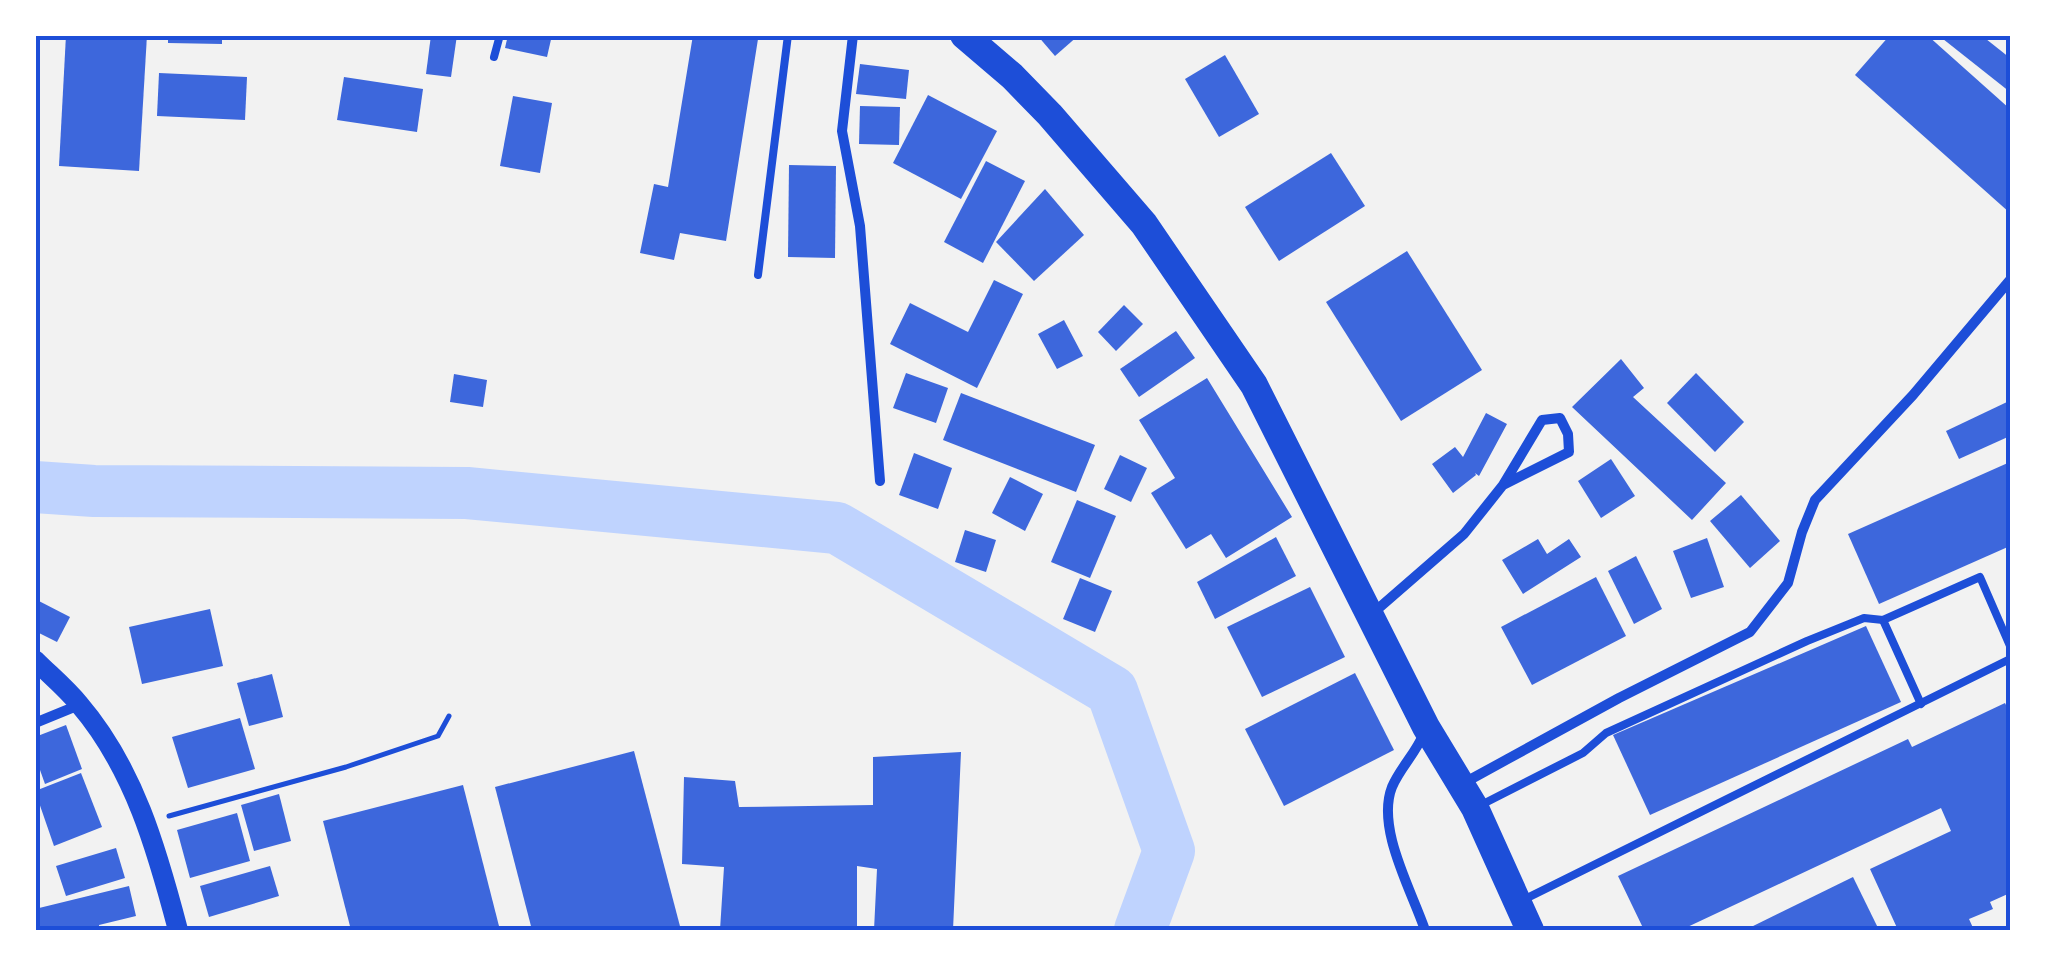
<svg xmlns="http://www.w3.org/2000/svg" width="2045" height="965" font-family="Poppins,sans-serif">
<rect width="100%" height="100%" fill="#f2f2f2"/>
<g fill="none" stroke-linecap="round" stroke-linejoin="round">
<!-- river -->
<polyline stroke="#bfd3fe" stroke-width="52" points="35,487 94,491 467,493 837,528 1112,691 1169,851 1140,930"/>
</g>
<!-- building -->
<g fill="#3d67dc">
<polygon points="66,35 147,35 139,171 59,166"/>
<polygon points="168,35 222,35 222,44 168,43"/>
<polygon points="431,35 457,35 451,77 426,74"/>
<polygon points="508,35 552,35 547,57 505,48"/>
<polygon points="693,35 758,39 726,241 680,233 674,260 640,253 654,184 668,187"/>
<polygon points="1037,35 1079,35 1055,56"/>
<polygon points="1890,35 1927,35 2010,109 2010,213 1855,75"/>
<polygon points="1938,35 1981,35 2010,58 2010,92"/>
<polygon points="1225,55 1259,114 1219,137 1185,79"/>
<polygon points="860,64 909,70 906,99 856,94"/>
<polygon points="159,73 247,77 245,120 157,116"/>
<polygon points="344,77 423,89 417,132 337,120"/>
<polygon points="928,95 997,131 961,199 893,163"/>
<polygon points="513,96 552,103 540,173 500,166"/>
<polygon points="860,106 900,107 899,145 859,144"/>
<polygon points="1331,153 1365,206 1279,261 1245,207"/>
<polygon points="986,161 1025,181 983,263 944,242"/>
<polygon points="789,165 836,166 835,258 788,257"/>
<polygon points="1045,189 1084,235 1034,281 996,242"/>
<polygon points="1407,251 1482,370 1401,421 1326,302"/>
<polygon points="994,280 1023,294 977,388 890,344 910,303 968,332"/>
<polygon points="1124,305 1143,324 1116,351 1098,332"/>
<polygon points="1064,320 1083,356 1057,369 1038,334"/>
<polygon points="1176,331 1195,358 1139,397 1120,369"/>
<polygon points="1621,359 1644,388 1633,397 1726,483 1692,520 1572,407"/>
<polygon points="906,373 948,388 936,423 893,408"/>
<polygon points="1696,373 1744,422 1715,452 1667,403"/>
<polygon points="454,374 487,380 483,407 450,402"/>
<polygon points="1207,378 1292,517 1226,558 1211,534 1186,549 1151,493 1175,478 1139,420"/>
<polygon points="961,393 1095,445 1076,492 943,440"/>
<polygon points="2007,402 2010,436 1959,459 1946,431"/>
<polygon points="1486,413 1507,424 1479,476 1475,473 1476,475 1453,493 1432,464 1455,447 1463,457"/>
<polygon points="914,453 952,468 938,509 899,495"/>
<polygon points="1120,455 1147,468 1131,502 1104,489"/>
<polygon points="1611,459 1635,496 1601,518 1578,481"/>
<polygon points="2010,462 2010,546 1879,604 1848,534"/>
<polygon points="1010,477 1043,494 1025,531 992,513"/>
<polygon points="1741,495 1780,541 1750,568 1710,521"/>
<polygon points="1077,500 1116,516 1090,578 1051,562"/>
<polygon points="965,530 996,540 986,572 955,562"/>
<polygon points="1276,537 1296,576 1215,619 1197,582"/>
<polygon points="1707,538 1724,587 1691,598 1673,551"/>
<polygon points="1538,539 1547,554 1569,539 1581,557 1523,594 1502,560"/>
<polygon points="1636,556 1662,609 1634,624 1608,571"/>
<polygon points="1596,577 1626,636 1532,685 1501,627"/>
<polygon points="1080,578 1112,591 1095,632 1063,619"/>
<polygon points="1310,587 1345,657 1262,697 1227,627"/>
<polygon points="35,599 70,617 57,642 35,631"/>
<polygon points="210,609 223,666 142,684 129,627"/>
<polygon points="1866,626 1901,702 1650,815 1613,735"/>
<polygon points="1355,673 1394,750 1284,806 1245,729"/>
<polygon points="272,674 283,717 249,726 237,683"/>
<polygon points="2005,703 2010,713 2010,893 1990,902 1993,909 1969,919 1974,930 1898,930 1870,869 1951,831 1941,808 1681,930 1644,930 1618,876 1908,739 1912,747"/>
<polygon points="240,718 255,769 188,788 172,737"/>
<polygon points="66,725 82,769 45,784 35,756 35,737"/>
<polygon points="634,751 681,930 532,930 495,787"/>
<polygon points="961,752 953,930 874,930 877,869 857,866 857,930 720,930 724,867 682,864 684,777 735,781 739,807 873,805 873,757"/>
<polygon points="81,773 102,827 54,846 35,791"/>
<polygon points="463,785 500,930 351,930 323,821"/>
<polygon points="279,794 291,841 254,851 241,805"/>
<polygon points="237,813 250,861 190,878 177,830"/>
<polygon points="116,848 125,878 66,896 56,866"/>
<polygon points="270,866 279,896 209,917 200,886"/>
<polygon points="1853,877 1879,930 1745,930"/>
<polygon points="129,886 136,916 99,925 99,930 35,930 35,909"/>
</g>
<g fill="none" stroke-linecap="round" stroke-linejoin="round">
<!-- path -->
<polyline stroke="#1d4ed8" stroke-width="5" points="169,816 346,767 438,736 449,716"/>
<!-- service -->
<g stroke="#1d4ed8" stroke-width="8">
<polyline points="494,57 500,35"/>
<polyline points="758,275 788,35"/>
<polyline points="1921,704 1883,620 1980,577 2010,646"/>
<polyline points="1479,806 1583,753 1606,733 1807,641 1864,618 1883,620"/>
<polyline points="1521,901 2010,659"/>
</g>
<!-- minor -->
<g stroke="#1d4ed8" stroke-width="10">
<polyline points="853,35 842,131 860,226 880,481"/>
<polyline points="1372,614 1464,534 1503,485 1542,420 1560,418 1568,434 1569,452 1503,485"/>
<polyline points="35,723 79,705"/>
<path d="M1424,733C1416,753 1400,768 1392,787C1376,828 1411,889 1425,930"/>
<polyline points="1462,784 1619,698 1750,632 1788,583 1802,532 1815,500 1913,395 2010,280"/>
</g>
<!-- secondary -->
<path stroke="#1d4ed8" stroke-width="20" d="M35,660C50,675 66,688 79,704C134,768 157,850 178,930"/>
<!-- trunk -->
<polyline stroke="#1d4ed8" stroke-width="28" points="964,35 1012,76 1050,115 1144,224 1254,385 1426,727 1475,808 1530,930"/>
</g>
<!-- border -->
<rect width="2045" height="965" fill="none" stroke="#ffffff" stroke-width="75"/>
<rect x="38" y="38" width="1970" height="890" fill="none" stroke="#1d4ed8" stroke-width="4"/>
</svg>
